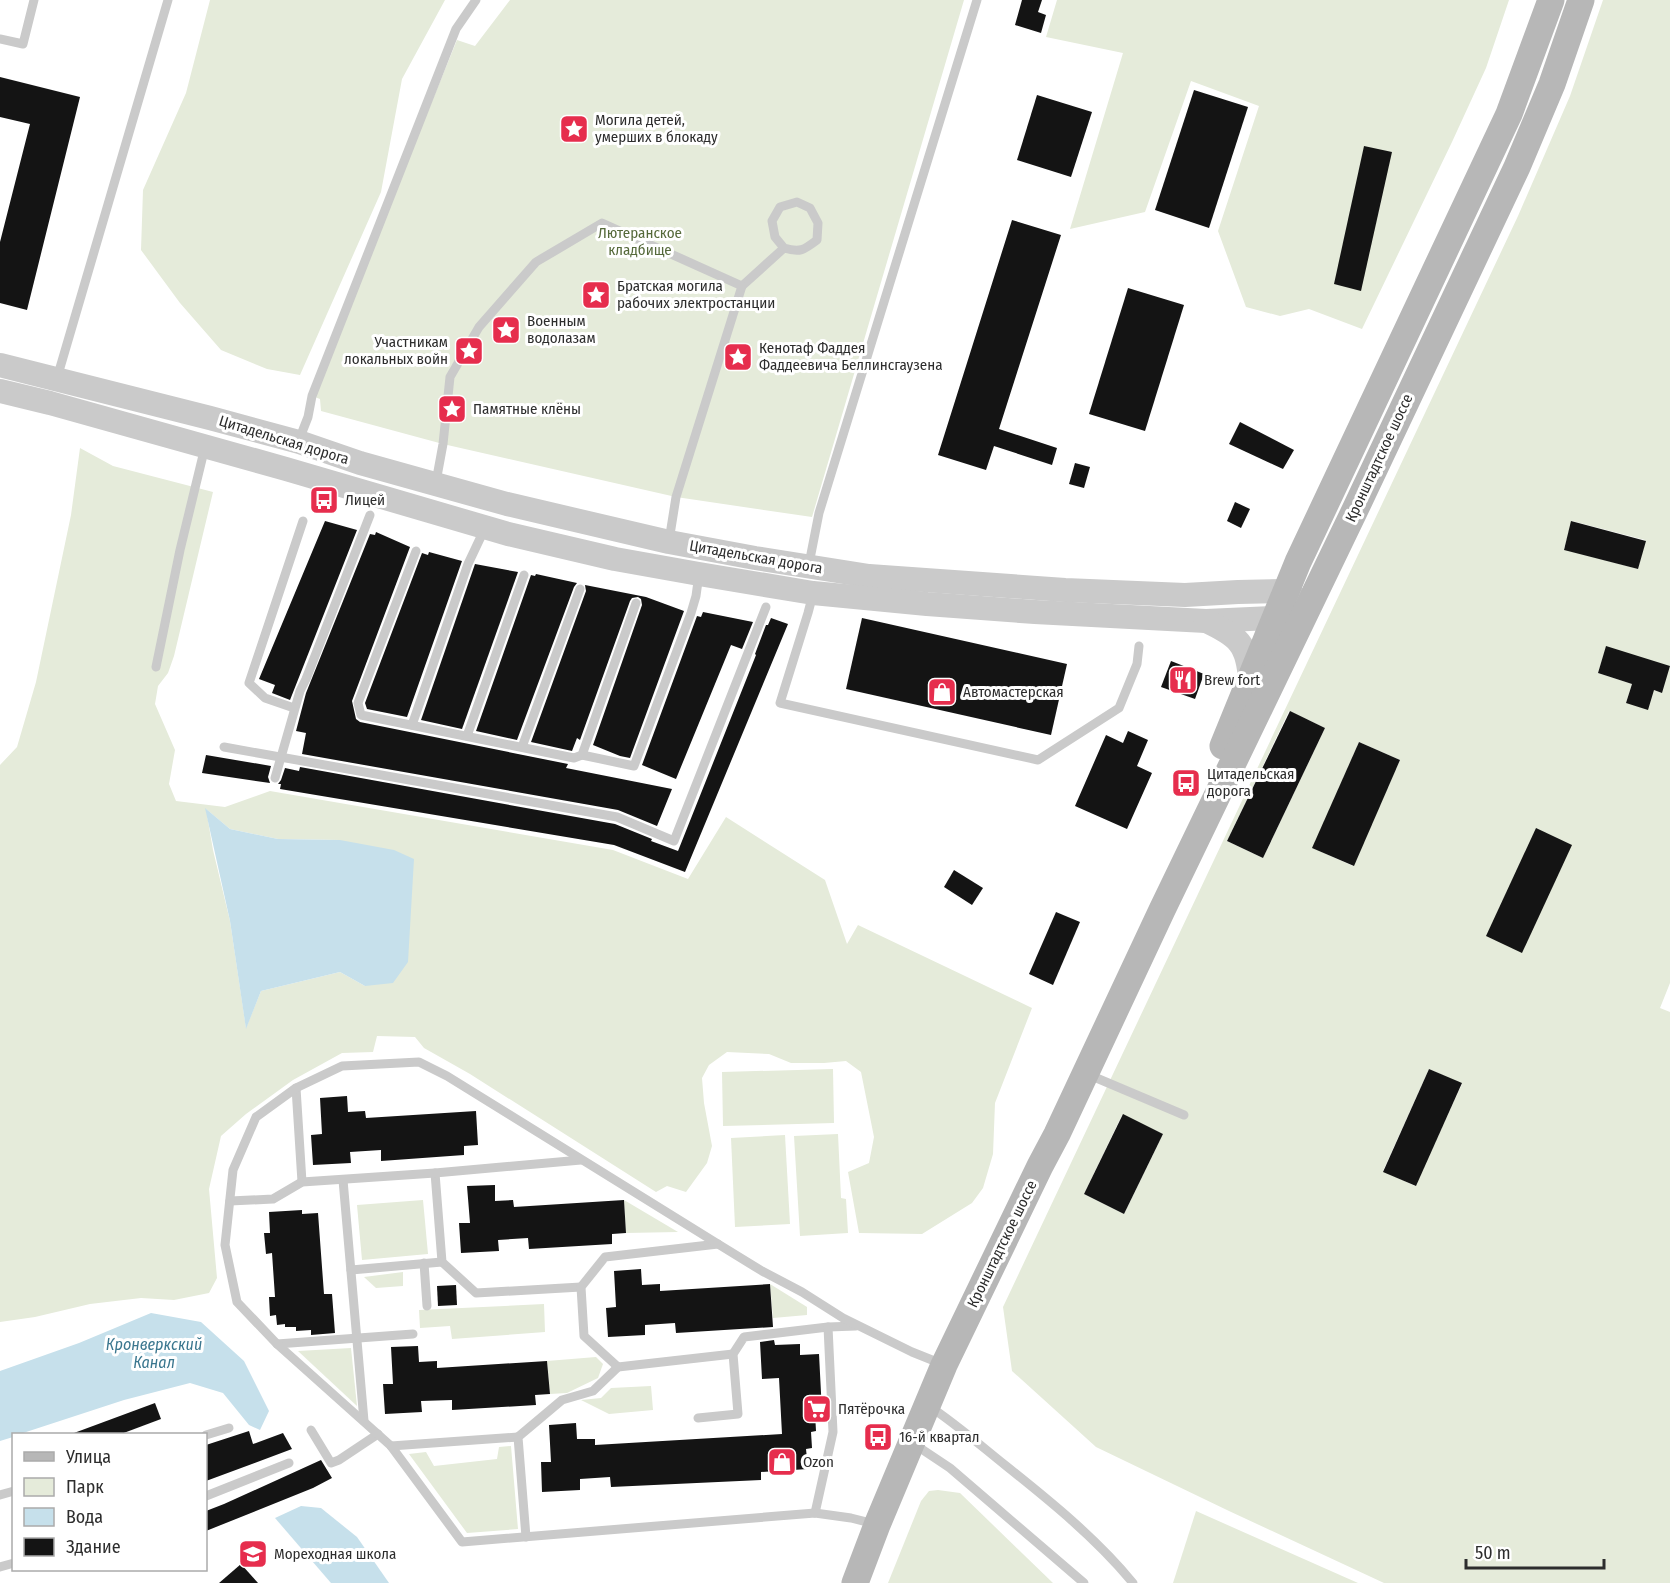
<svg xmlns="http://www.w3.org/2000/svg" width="1670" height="1583" font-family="'Fira Sans Condensed',sans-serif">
<rect width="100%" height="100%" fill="#fff"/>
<!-- green -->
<g fill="#e5ebda" fill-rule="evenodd">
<polygon points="210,0 445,0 402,79 381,192 300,375 267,369 221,350 180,303 141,250 143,190 186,93"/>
<polygon points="510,0 964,0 812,517 676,497 443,444 321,411 320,399 312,396 457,40 475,46"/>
<polygon points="1057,0 1509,0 1486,68 1452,142 1362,329 1309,309 1280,316 1246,307 1218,231 1259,106 1191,81 1145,212 1070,229 1123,53 1046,37"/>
<path d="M1603,0H1670V983L1660,1008L1670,1012V1583H1384L1229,1511L1096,1447L1012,1371L1003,1307L1518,216L1570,96ZM1572,521L1645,540L1638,569L1564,549ZM1606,647L1662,693L1654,690L1626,703L1632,684L1598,673ZM1289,711L1325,728L1263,858L1227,841ZM1359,742L1400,760L1353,866L1313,848ZM1429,1069L1462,1084L1415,1186L1383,1171ZM1122,1115L1163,1134L1124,1214L1084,1194Z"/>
<path d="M80,448L113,466L213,492L174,656L168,673L158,686L155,704L175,750L169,784L176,801L225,807L270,791L613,850L688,879L726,817L825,880L847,944L858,925L1032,1008L995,1103L993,1154L983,1188L972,1203L922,1234L859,1233L848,1172L869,1163L874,1137L861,1072L846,1061L824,1063H791L769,1054L727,1052L709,1065L702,1078L704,1103L712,1146L707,1163L686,1192L667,1186L656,1192L470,1074L424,1048L415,1037L377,1036L373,1052L342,1053L293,1080L246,1114L221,1136L209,1189L217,1278L209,1293L174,1300L141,1298L90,1304L35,1317L0,1322V765L17,747L36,682L71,515ZM206,809L230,829L278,839L340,840L365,986L340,972L261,991L246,1028L230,921L213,850Z"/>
<polygon points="833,1069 834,1123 723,1126 722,1072"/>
<polygon points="838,1134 841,1198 846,1199 848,1233 800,1236 794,1136"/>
<polygon points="785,1135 790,1224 735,1227 731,1138"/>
<polygon points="423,1200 428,1254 362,1260 357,1205"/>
<polygon points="624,1200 678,1232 626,1233"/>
<polygon points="403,1272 403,1286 376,1288 364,1277"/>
<polygon points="770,1284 807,1307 807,1315 773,1318"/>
<polygon points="544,1304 545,1332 452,1339 450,1326 420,1328 419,1310"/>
<polygon points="351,1348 357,1406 298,1351"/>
<polygon points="596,1357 603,1364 598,1378 567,1393 550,1394 547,1361"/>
<polygon points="651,1386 653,1410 609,1414 581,1400 601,1398 611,1388"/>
<polygon points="511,1446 518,1529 467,1533 409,1454 426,1452 434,1466 497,1459 499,1447"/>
<polygon points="938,1490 960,1493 1053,1583 888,1583 921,1501 929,1491"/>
<polygon points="1196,1511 1358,1583 1173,1583"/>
</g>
<!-- water -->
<g fill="#c6e0eb">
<polygon points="205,808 230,829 278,839 340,840 394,850 414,859 408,962 393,983 365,986 340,972 261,991 246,1029 230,921"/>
<polygon points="151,1313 201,1322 244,1361 269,1411 260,1430 249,1425 223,1393 190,1383 124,1400 20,1434 14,1434 13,1437 0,1441 0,1371 79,1343"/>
<polygon points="301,1506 321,1508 357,1537 389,1583 331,1583 275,1518"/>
</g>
<!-- building -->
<g fill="#141414">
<polygon points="1022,0 1042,0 1038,12 1046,15 1041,33 1015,25"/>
<polygon points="0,77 80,97 27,310 0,303 0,242 30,124 0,117"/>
<polygon points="1194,90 1248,107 1209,228 1155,210"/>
<polygon points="1037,95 1092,112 1071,177 1017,160"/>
<polygon points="1364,146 1392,152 1361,291 1334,284"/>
<polygon points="1012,220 1061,235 999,429 1057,448 1052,465 994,446 986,470 938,455"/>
<polygon points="1128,288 1184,305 1145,431 1089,414"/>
<polygon points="1240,422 1294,450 1283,469 1229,444"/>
<polygon points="1075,463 1090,467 1084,488 1069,484"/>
<polygon points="1235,502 1250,509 1241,528 1227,521"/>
<polygon points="325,521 357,530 290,700 272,693 275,685 259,679"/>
<polygon points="1571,521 1646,541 1638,569 1564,550"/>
<polygon points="376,532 410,547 352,701 356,719 360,722 568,764 566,768 672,789 657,826 618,810 302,754 306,733 296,731 306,693 370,534 375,535"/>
<polygon points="429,552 462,561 407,717 367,709 365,703 422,553 428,555"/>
<polygon points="475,564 518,572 462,729 421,720"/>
<polygon points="536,574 577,583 574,587 517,740 476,731 531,575 535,576"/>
<polygon points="585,585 646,597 684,611 630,758 620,756 593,745 642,605 641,599 638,597 632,598 630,601 580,740 577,738 572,751 531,742 586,591"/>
<polygon points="703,612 753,622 742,649 731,645 676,779 642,765 697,616 701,617"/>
<polygon points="771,618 788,624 685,872 614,845 280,789 281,784 278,784 281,780 285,768 299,771 300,767 615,824 652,839 651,841 678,851 756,655 755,654 766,625 768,625"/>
<polygon points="862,618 1067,664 1051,735 846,689"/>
<polygon points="1606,646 1670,666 1662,693 1654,690 1648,710 1626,703 1632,684 1598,673"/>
<polygon points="1171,661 1204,674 1195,699 1161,687"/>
<polygon points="1290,711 1325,728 1263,858 1227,841"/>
<polygon points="1128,731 1148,740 1137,766 1152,773 1127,829 1075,806 1106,735 1123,743"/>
<polygon points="1359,742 1400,760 1354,866 1312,848"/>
<polygon points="206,755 271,766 268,777 270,783 202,773"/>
<polygon points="1536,828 1572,845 1522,953 1486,936"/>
<polygon points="954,870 983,888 972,905 944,887"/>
<polygon points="1056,912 1080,922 1053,985 1029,974"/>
<polygon points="1429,1069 1462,1083 1416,1186 1383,1172"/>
<polygon points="347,1096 348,1112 365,1111 366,1118 476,1111 478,1145 464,1146 464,1155 381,1161 381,1150 350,1152 351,1163 313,1165 311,1135 322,1134 320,1098"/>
<polygon points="1123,1114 1163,1134 1124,1214 1084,1194"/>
<polygon points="495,1185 495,1201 513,1200 514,1207 624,1200 626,1233 612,1234 612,1244 529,1249 528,1238 498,1240 499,1251 461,1253 459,1223 470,1223 467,1186"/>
<polygon points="302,1210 302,1214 318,1213 324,1294 332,1294 335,1333 311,1335 311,1330 296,1331 296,1327 285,1327 285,1324 277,1325 276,1315 270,1316 269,1297 275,1297 272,1253 266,1254 264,1233 270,1233 269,1212"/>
<polygon points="641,1269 642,1285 660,1284 660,1291 770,1284 773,1327 676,1333 675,1323 645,1325 645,1335 608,1337 606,1308 616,1307 614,1271"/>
<polygon points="456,1285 457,1305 438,1306 437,1286"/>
<polygon points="774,1340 775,1345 800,1344 800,1355 819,1354 822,1412 815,1413 816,1431 811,1432 812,1448 806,1449 808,1469 761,1472 761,1480 611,1487 610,1477 580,1479 580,1490 542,1492 541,1462 551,1462 549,1425 576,1423 577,1439 595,1439 595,1445 782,1434 779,1378 762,1379 760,1342"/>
<polygon points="418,1346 419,1362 437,1361 437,1368 547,1361 550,1394 535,1395 536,1405 452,1410 452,1400 421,1401 422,1412 385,1414 383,1384 393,1384 391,1347"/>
<polygon points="155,1403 161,1419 121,1434 74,1434 74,1433"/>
<polygon points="249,1431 253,1444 283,1433 292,1449 206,1481 206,1445"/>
<polygon points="321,1460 332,1478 313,1488 206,1531 206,1511 224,1504"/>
<polygon points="241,1564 258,1583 219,1583"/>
</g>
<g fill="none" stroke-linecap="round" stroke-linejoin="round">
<!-- service -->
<g stroke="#cacaca" stroke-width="9">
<polyline points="0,39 23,44 34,0"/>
<path d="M742,286L784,248C800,253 804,250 817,240L818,223L810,208L797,202L780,207L772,221L775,237L784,248"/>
<polyline points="57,378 168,0"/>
<polyline points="299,440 308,417 312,396 456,29 476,0"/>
<polyline points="436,482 443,444 450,377 479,327 536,262 602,223 742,286 676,497 669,541"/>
<polyline points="416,551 358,703 361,715 574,758 582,755 636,603"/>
<polyline points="809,564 819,513 977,0"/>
<polyline points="813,594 808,613 780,703 1038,760 1119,708 1137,664 1139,646"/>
<polyline points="156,667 180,550 205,447"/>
<polyline points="294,708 265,698 249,683 303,521"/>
<polyline points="412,725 468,564 485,528"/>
<polyline points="467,736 524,575"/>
<polyline points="224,747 617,817 674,841 766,607"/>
<polyline points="522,747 580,589"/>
<polyline points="582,755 634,766 691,613 696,596 699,574"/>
<polyline points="275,778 300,691 306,679 370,515"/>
<polyline points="1087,1074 1184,1115"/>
<polyline points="296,1088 302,1182"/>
<polyline points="435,1173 442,1262 476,1293 581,1287"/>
<polyline points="343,1180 364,1421"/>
<polyline points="230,1201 273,1199 302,1182 435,1173 581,1160"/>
<polyline points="718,1244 605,1257 581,1287 584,1336 618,1367 733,1354"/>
<polyline points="424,1263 427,1306"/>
<polyline points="351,1270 442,1262"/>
<polyline points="277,1344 413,1334"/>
<path d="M929,1406C956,1424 980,1445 1005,1465C1050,1501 1096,1538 1133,1583"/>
<polyline points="698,1418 738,1414 733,1354 744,1337 828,1327 856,1326"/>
<polyline points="311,1430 331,1463 339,1460 378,1434"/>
<polyline points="206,1435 229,1428"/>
<polyline points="914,1444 950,1468 1084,1583"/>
<polyline points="391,1446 518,1437"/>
<polyline points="0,1495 14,1491"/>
<polyline points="206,1496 289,1463"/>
<polyline points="815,1513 833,1432 828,1327"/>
<polyline points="875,1524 851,1518 815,1513 462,1542 391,1446 277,1344 237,1302 225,1245 233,1170 256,1117 296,1088 342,1066 419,1062 447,1076 718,1244 762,1271 802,1292 843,1318 912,1352 942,1364"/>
<polyline points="526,1537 518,1437 562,1400 593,1391 618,1367"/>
<polyline points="0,1567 14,1563"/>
</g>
<!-- tertiary -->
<g stroke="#cacaca" stroke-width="24">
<polyline points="0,365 210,418 299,442 360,463 507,504 669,542 755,558 869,576 1065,590 1185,595 1238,592 1285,591 1301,602"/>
<polyline points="0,391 50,403 286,469 508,534 615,559 699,574 813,593 927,604 1035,612 1206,621 1274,618 1290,613"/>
<path d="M1206,621C1238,636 1248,644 1250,680"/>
</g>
<!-- secondary -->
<g stroke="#b7b7b7" stroke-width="27">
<polyline points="1223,746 1298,562 1509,114 1551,0"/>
<polyline points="855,1583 877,1525 944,1365 1040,1166 1057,1134 1162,910 1353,514 1517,167 1552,84 1581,0"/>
</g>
</g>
<!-- icons -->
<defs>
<g id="sight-square" transform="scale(1.5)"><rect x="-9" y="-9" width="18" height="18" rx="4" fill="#e62d4d" stroke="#fff"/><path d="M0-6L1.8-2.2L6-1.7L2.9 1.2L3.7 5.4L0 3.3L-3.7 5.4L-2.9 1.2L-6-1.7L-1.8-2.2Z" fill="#fff"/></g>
<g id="bus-square" transform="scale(1.5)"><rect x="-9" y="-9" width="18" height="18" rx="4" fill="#e62d4d" stroke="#fff"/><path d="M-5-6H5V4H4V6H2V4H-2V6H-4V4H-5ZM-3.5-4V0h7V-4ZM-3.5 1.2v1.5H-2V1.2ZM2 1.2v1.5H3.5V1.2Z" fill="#fff"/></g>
<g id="restaurant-square" transform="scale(1.5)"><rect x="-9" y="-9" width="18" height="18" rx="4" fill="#e62d4d" stroke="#fff"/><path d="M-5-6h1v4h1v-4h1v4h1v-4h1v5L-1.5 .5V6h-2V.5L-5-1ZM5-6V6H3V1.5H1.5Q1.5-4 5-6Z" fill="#fff"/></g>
<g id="shop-square" transform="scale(1.5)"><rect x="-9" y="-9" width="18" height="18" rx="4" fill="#e62d4d" stroke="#fff"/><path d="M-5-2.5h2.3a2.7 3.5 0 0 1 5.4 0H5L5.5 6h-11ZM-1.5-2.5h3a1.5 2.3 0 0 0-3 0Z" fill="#fff"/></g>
<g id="supermarket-square" transform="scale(1.5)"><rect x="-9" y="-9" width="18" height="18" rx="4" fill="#e62d4d" stroke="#fff"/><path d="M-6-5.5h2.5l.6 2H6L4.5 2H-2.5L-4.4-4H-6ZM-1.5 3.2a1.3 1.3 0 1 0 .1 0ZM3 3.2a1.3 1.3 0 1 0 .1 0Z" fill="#fff"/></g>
<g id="university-square" transform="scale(1.5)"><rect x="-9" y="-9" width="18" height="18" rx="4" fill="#e62d4d" stroke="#fff"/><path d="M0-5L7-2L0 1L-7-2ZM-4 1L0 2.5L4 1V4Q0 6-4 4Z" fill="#fff"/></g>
</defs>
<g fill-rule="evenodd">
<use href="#sight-square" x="574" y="129"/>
<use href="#sight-square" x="596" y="295"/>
<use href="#sight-square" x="506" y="330"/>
<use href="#sight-square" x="469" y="351"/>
<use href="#sight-square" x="738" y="357"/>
<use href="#sight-square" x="452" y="409"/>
<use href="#bus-square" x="324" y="500"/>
<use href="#restaurant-square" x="1183" y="680"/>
<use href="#shop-square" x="942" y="692"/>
<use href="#bus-square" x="1186" y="783"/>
<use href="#supermarket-square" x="817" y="1409"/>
<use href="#bus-square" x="878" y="1437"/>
<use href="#shop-square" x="782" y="1462"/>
<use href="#university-square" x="253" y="1554"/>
</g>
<g text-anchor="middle" stroke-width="6" stroke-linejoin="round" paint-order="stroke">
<!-- poi labels -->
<g font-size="15" fill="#2d2d2d" stroke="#fff" text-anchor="start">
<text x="595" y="125">Могила детей,<tspan x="595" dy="17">умерших в блокаду</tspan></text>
<text x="617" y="291">Братская могила<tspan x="617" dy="17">рабочих электростанции</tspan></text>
<text x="527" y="326">Военным<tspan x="527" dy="17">водолазам</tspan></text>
<text x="448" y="347" text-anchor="end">Участникам<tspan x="448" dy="17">локальных войн</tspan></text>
<text x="759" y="353">Кенотаф Фаддея<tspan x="759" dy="17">Фаддеевича Беллинсгаузена</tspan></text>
<text x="473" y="414">Памятные клёны</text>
<text x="345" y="505">Лицей</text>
<text x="1204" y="685">Brew fort</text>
<text x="963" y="697">Автомастерская</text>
<text x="1207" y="779">Цитадельская<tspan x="1207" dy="17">дорога</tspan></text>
<text x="838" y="1414">Пятёрочка</text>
<text x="899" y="1442">16-й квартал</text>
<text x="803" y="1467">Ozon</text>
<text x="274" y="1559">Мореходная школа</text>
</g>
<!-- park labels -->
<g font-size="15" fill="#55693a" stroke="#fff">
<text x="640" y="238">Лютеранское<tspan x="640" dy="17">кладбище</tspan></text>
</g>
<!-- street labels -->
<g font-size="15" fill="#2d2d2d" stroke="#fff">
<text transform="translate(284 440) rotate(17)" y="5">Цитадельская дорога</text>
<text transform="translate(1379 458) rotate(-65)" y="5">Кронштадтское шоссе</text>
<text transform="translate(756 557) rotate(10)" y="5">Цитадельская дорога</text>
<text transform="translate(1002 1244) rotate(-64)" y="5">Кронштадтское шоссе</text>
</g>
<!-- water labels -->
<g font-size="16" font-style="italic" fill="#3b778f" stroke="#fff">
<text x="154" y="1350">Кронверкский<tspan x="154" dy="18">Канал</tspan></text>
</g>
</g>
<!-- legend -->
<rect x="12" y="1433" width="195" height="138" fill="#ffffff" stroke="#ababab" stroke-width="1.5"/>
<rect x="24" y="1452" width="30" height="9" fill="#b7b7b7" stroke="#ababab" stroke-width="1.5"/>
<text x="66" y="1463" font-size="18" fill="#2d2d2d">Улица</text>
<rect x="24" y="1478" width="30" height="18" fill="#e5ebda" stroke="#ababab" stroke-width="1.5"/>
<text x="66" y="1493" font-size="18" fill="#2d2d2d">Парк</text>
<rect x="24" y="1508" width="30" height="18" fill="#c6e0eb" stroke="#ababab" stroke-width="1.5"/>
<text x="66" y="1523" font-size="18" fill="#2d2d2d">Вода</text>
<rect x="24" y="1538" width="30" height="18" fill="#141414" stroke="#ababab" stroke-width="1.5"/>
<text x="66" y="1553" font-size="18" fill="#2d2d2d">Здание</text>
<!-- scale -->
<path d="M1466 1559v9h138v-9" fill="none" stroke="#2d2d2d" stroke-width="3"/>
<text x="1475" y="1559" font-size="18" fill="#2d2d2d" stroke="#ffffff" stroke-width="4.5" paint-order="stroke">50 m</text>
</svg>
